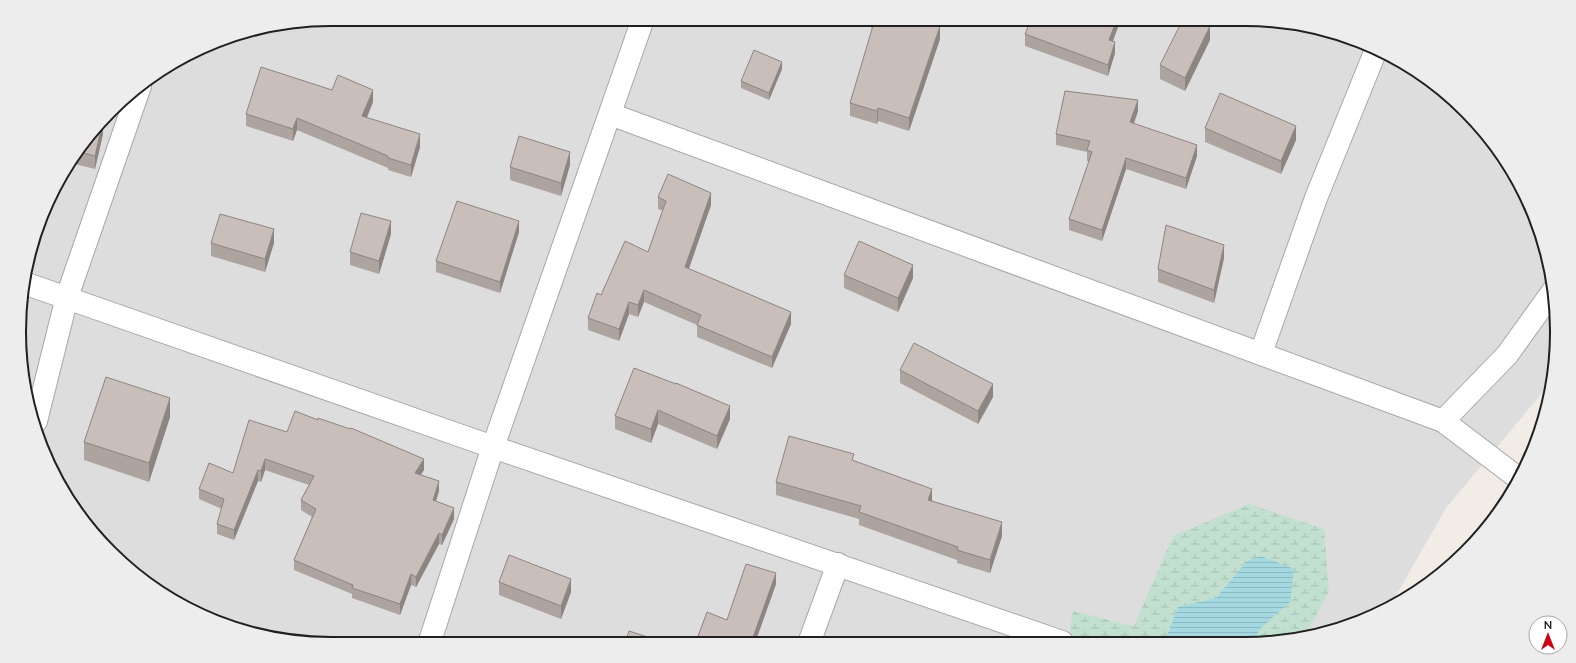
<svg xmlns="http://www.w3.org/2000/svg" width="1576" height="663" font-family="Lato,sans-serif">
<defs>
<pattern id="wetland-marsh" width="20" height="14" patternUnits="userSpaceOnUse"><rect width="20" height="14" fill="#c2e0cf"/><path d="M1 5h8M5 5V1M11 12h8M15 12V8" fill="none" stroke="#a6c0b1"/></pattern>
<pattern id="water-rules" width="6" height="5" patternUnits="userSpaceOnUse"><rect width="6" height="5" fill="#a4d9e1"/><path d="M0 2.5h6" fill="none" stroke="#8dbac1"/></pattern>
</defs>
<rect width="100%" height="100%" fill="#f1ece6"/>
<!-- residential -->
<polygon fill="#dedddd" points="332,19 1245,19 1345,36 1401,61 1451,97 1493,141 1525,193 1546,251 1556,311 1554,373 1552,381 1446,508 1391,604 1364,620 1286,641 331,644 231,627 175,602 126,567 61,488 25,392 19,331 25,271 61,175 126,96 175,61 231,36"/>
<!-- wetland -->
<polygon fill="url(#wetland-marsh)" points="1249,504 1324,529 1329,592 1305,636 1286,641 1068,642 1073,611 1134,626 1173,536"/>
<!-- water -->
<polygon fill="url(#water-rules)" points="1261,556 1294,569 1290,602 1262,627 1252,641 1162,642 1166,638 1178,607 1216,598 1247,561"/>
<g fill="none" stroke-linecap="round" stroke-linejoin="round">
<!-- street casing -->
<g stroke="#a7a7a7" stroke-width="24">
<g id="street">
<polyline points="610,114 1443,421 1518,478"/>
<polyline points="24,283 493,447 1062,642"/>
<polyline points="1261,353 1316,198 1376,50"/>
<polyline points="36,421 67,297 140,86"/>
<polyline points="1443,421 1507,355 1553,291"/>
<polyline points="809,643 838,564"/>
<polyline points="429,644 493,447 643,19"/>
</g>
</g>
<!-- street -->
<use href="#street" stroke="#fff" stroke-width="22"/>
</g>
<!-- wall -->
<g fill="#ada39f">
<polygon points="871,19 922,19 940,39 909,131 878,121 877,124 850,116 850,103 873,28 871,28"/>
<polygon points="1031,19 1121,19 1113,41 1115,53 1108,76 1025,46 1025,34"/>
<polygon points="1210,40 1185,91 1160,79 1160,65"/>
<polygon points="782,69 769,100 741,88 741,81"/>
<polygon points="332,90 373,102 367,118 420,147 411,177 388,170 388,168 297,130 293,141 246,126 246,114"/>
<polygon points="1138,111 1134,124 1197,156 1186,189 1126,169 1102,241 1069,230 1069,219 1089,161 1087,161 1087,152 1056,145 1056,134"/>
<polygon points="103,124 103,134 95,169 71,163"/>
<polygon points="1205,128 1296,140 1281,174 1205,142"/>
<polygon points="570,165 561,196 510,180 510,167"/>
<polygon points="658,197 711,205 689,269 791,324 772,368 697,337 697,325 644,302 638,317 629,314 619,341 588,330 588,318 601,295 648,252 663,211 658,209"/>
<polygon points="519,232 500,293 436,272 436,261"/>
<polygon points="391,234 379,274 350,265 350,252"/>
<polygon points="211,243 274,243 265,272 211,256"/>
<polygon points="1224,258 1214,303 1158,282 1158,269"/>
<polygon points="844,275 913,278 898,312 844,288"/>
<polygon points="634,368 730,419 717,449 658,424 651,443 615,429 615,416"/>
<polygon points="900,370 993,397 978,424 900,383"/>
<polygon points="170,417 149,482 84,460 84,442"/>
<polygon points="287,432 424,470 420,475 439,491 436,501 454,519 442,545 439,544 416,587 411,585 400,615 352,598 352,594 294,570 294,560 312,517 301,510 301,500 309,485 265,470 261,482 258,481 234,540 217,534 217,524 222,509 199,499 199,489 233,473"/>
<polygon points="854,461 1002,536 990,573 957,563 957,560 859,525 859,519 776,495 776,482"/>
<polygon points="499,582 571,592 561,619 499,595"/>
<polygon points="776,584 755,643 697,643 697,639 727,620"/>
</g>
<!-- shaded-wall -->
<g fill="#8d8582">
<polygon points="1117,19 1121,19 1109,51 1109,40"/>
<polygon points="940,26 940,39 909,131 909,118"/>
<polygon points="1210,26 1210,40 1185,91 1185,78"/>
<polygon points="1115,42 1115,53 1108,76 1108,65"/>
<polygon points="782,62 782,69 769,100 769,93"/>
<polygon points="373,90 373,102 362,129 362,116"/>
<polygon points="1138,100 1138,111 1130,133 1130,122"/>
<polygon points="878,108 878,121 877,124 877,111"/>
<polygon points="297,118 297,130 293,141 293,129"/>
<polygon points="103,124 103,134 95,169 95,156 102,125"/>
<polygon points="1296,126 1296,140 1281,174 1281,161"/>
<polygon points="420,134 420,147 411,177 411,165"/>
<polygon points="1197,145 1197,156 1186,189 1186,178"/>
<polygon points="570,152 570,165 561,196 561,183"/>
<polygon points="1126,158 1126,169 1102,241 1102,230"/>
<polygon points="711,193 711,205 685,279 685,267"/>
<polygon points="391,221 391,234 379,274 379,261"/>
<polygon points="519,221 519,232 500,293 500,282"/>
<polygon points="274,229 274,243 265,272 265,259"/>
<polygon points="1224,245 1224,258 1214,303 1214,290"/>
<polygon points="913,265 913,278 898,312 898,298"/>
<polygon points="644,290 644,302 638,317 638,305"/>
<polygon points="629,302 629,314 619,341 619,329"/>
<polygon points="791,312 791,324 772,368 772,357"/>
<polygon points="993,384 993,397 978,424 978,411"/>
<polygon points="170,398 170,417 149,482 149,463"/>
<polygon points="730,406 730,419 717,449 717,436"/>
<polygon points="658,410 658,424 651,443 651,429"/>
<polygon points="265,459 265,470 261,482 261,471"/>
<polygon points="424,459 424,470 415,484 415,473"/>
<polygon points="258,470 258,481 234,540 234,530"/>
<polygon points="439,481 439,491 433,510 433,500"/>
<polygon points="932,489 932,502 928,500"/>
<polygon points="454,508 454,519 442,545 442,535"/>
<polygon points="1002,522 1002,536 990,573 990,560"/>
<polygon points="439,533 439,544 416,587 416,577"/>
<polygon points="776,573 776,584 755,643 751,643"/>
<polygon points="411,574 411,585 400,615 400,604"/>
<polygon points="571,579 571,592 561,619 561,606"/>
</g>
<!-- building -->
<g fill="#c9beb9" stroke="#8d8582">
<polygon points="875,19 922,19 940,26 909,118 878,108 877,111 850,103"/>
<polygon points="1031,19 1117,19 1109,40 1115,42 1108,65 1025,34"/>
<polygon points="1183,19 1195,19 1210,26 1185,78 1160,65"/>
<polygon points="754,50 782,62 769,93 741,81"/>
<polygon points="261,67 332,90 338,75 373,90 362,116 420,134 411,165 388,158 388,156 297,118 293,129 246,114"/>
<polygon points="1065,91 1138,100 1130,122 1197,145 1186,178 1126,158 1102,230 1069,219 1092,152 1087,150 1090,141 1056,134"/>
<polygon points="1220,93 1296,126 1281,161 1205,128"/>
<polygon points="102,125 95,156 80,152"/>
<polygon points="519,136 570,152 561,183 510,167"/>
<polygon points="668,174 711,193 685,267 791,312 772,357 697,325 701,315 644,290 638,305 629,302 619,329 588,318 597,293 601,295 625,241 648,252 666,201 658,197"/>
<polygon points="457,201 519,221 500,282 436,261"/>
<polygon points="361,213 391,221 379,261 350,252"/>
<polygon points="220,214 274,229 265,259 211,243"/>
<polygon points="1166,225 1224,245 1214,290 1158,269"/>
<polygon points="859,241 913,265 898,298 844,275"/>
<polygon points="914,343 993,384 978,411 900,370"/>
<polygon points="634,368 676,384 676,383 730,406 717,436 658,410 651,429 615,416"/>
<polygon points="106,377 170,398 149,463 84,442"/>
<polygon points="295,411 318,420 318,418 350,429 351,428 424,459 415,473 439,481 433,500 454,508 442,535 439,533 416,577 411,574 400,604 352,588 353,585 294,560 316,509 301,500 314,476 265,459 261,471 258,470 234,530 217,524 224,499 199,489 209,463 233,473 249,420 287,432"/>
<polygon points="789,436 854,454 852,460 932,489 928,500 1002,522 990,560 957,550 958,547 859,512 861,506 776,482"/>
<polygon points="509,555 571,579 561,606 499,582"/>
<polygon points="746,564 776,573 751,643 707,643 697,639 707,612 727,620"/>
<polygon points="629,631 660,641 659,643 625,643"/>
</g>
<!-- crop -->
<path d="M0 0H1576V663H0ZM331 26H1245A305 305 0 0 1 1550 331V332A305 305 0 0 1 1245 637H331A305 305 0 0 1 26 332V331A305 305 0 0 1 331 26Z" fill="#ededed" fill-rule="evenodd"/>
<path fill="none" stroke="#202020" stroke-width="2" d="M331 26H1245A305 305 0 0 1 1550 331V332A305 305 0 0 1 1245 637H331A305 305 0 0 1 26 332V331A305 305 0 0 1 331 26Z"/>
<!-- north arrow -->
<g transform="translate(1548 635)"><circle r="19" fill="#ffffff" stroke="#a6a6a6"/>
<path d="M0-3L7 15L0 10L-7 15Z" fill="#d00013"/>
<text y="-6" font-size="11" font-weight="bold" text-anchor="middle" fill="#202020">N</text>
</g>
</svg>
